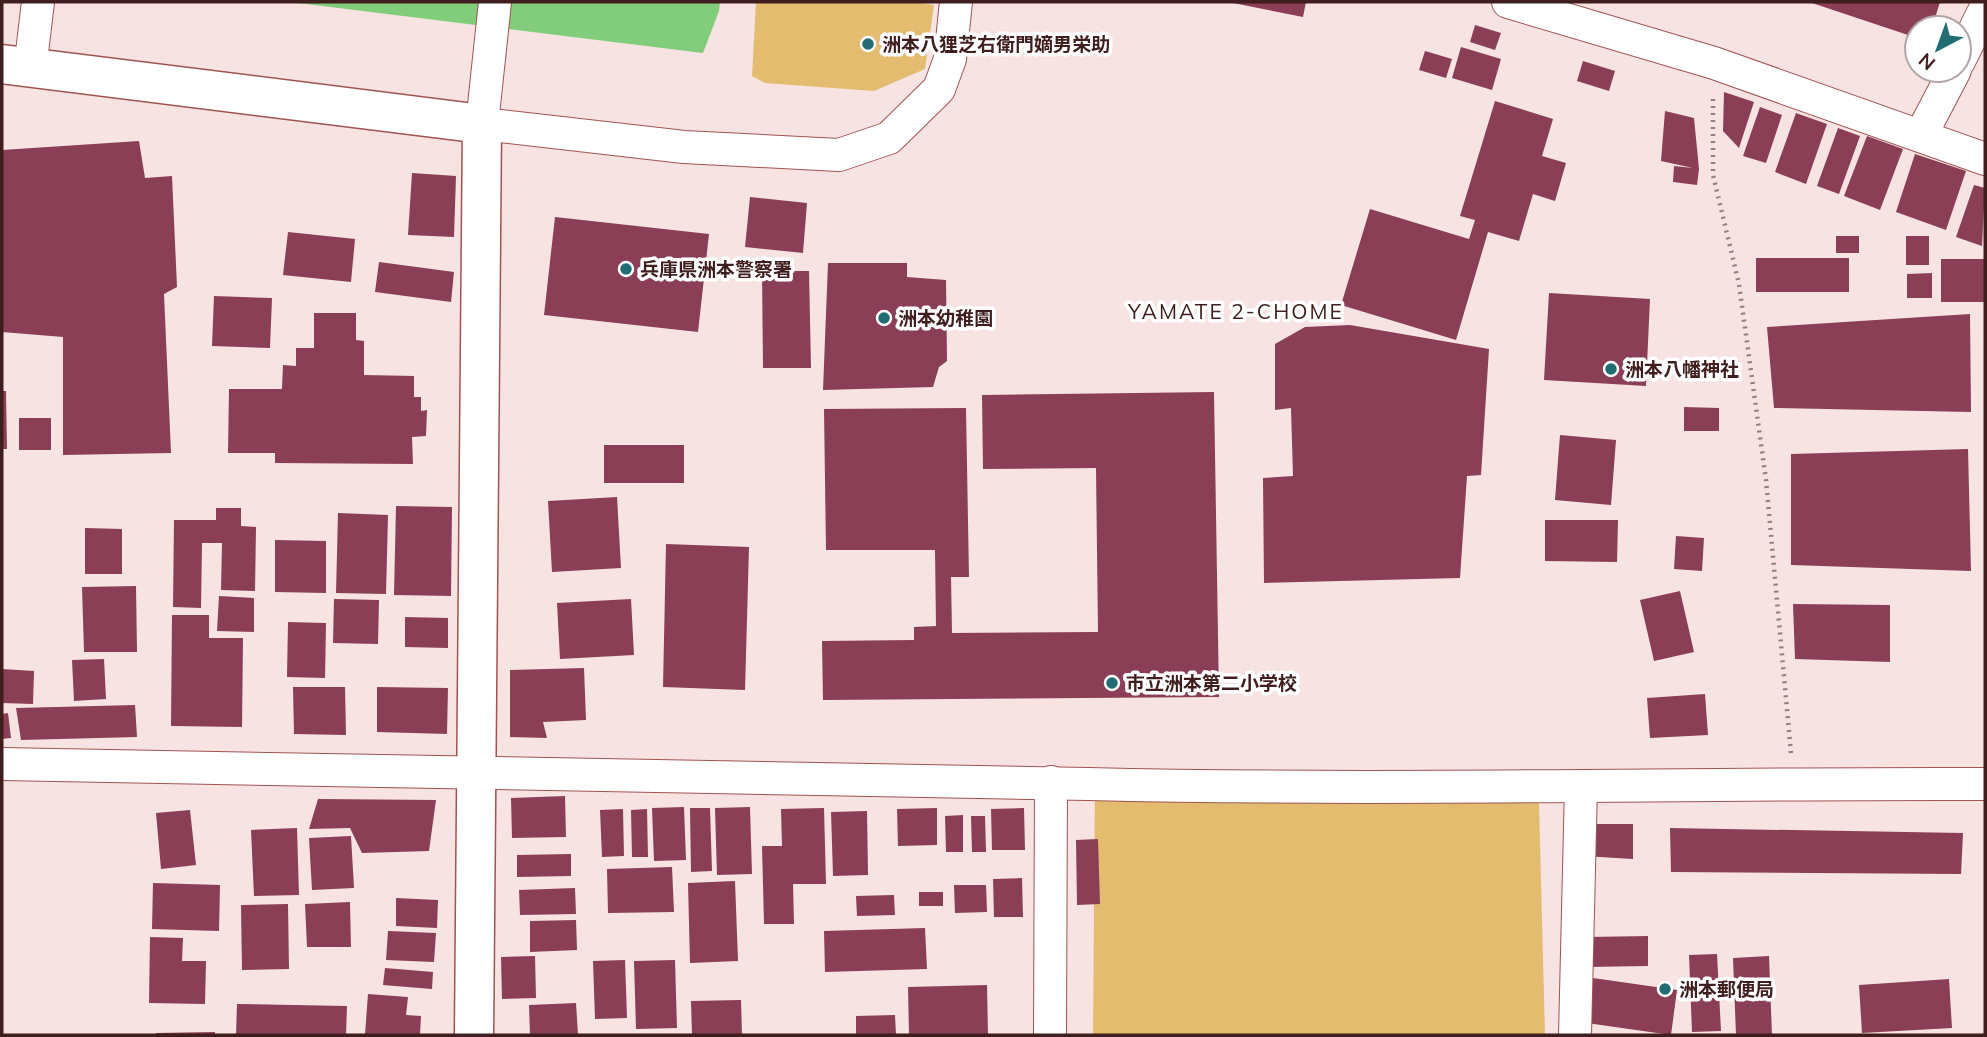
<svg xmlns="http://www.w3.org/2000/svg" width="1987" height="1037" font-family="Mulish,'Noto Sans JP',sans-serif">
<rect width="100%" height="100%" fill="#f6e3e2"/>
<!-- green -->
<g fill="#e4bc6f">
<polygon points="756,2 914,2 934,5 925,69 874,91 765,83 752,76"/>
<polygon points="1095,785 1539,803 1545,1035 1093,1035"/>
</g>
<!-- water -->
<polygon fill="#81cd7b" points="290,2 720,2 719,11 703,53"/>
<!-- building -->
<g fill="#8a3f56">
<polygon points="1228,2 1306,2 1303,17"/>
<polygon points="1809,2 1940,2 1932,28 1917,28 1917,38"/>
<polygon points="1475,25 1501,33 1495,50 1470,42"/>
<polygon points="1461,47 1501,59 1492,90 1452,78"/>
<polygon points="1425,51 1452,59 1446,78 1419,70"/>
<polygon points="1583,61 1615,71 1609,91 1577,81"/>
<polygon points="1724,92 1754,102 1739,148 1723,131"/>
<polygon points="1495,101 1553,119 1542,156 1566,163 1555,201 1533,194 1519,241 1488,232 1456,340 1341,305 1370,209 1469,239 1475,220 1460,216"/>
<polygon points="1760,107 1782,115 1766,163 1743,156"/>
<polygon points="1665,111 1694,118 1699,169 1697,185 1673,182 1674,166 1693,168 1661,161"/>
<polygon points="1796,113 1827,124 1806,184 1775,172"/>
<polygon points="1838,128 1860,136 1839,194 1817,186"/>
<polygon points="1867,136 1903,149 1880,210 1844,196"/>
<polygon points="139,141 145,178 172,176 177,287 164,294 171,453 63,455 63,337 2,332 2,150"/>
<polygon points="1915,154 1966,171 1946,230 1896,212"/>
<polygon points="412,173 456,176 454,237 408,235"/>
<polygon points="1974,185 1985,188 1982,246 1956,237"/>
<polygon points="750,197 807,203 803,253 745,247"/>
<polygon points="555,217 709,234 698,332 544,315"/>
<polygon points="288,232 355,239 351,282 283,275"/>
<rect x="1836" y="236" width="23" height="17"/>
<rect x="1906" y="236" width="23" height="29"/>
<rect x="1756" y="258" width="93" height="34"/>
<rect x="1941" y="259" width="44" height="43"/>
<polygon points="379,262 454,272 451,302 375,292"/>
<polygon points="828,263 907,263 907,277 946,280 947,361 939,367 933,387 823,390"/>
<polygon points="762,271 809,271 811,368 763,368"/>
<polygon points="1932,273 1932,298 1907,298 1907,274"/>
<polygon points="1549,293 1650,299 1646,386 1544,380"/>
<polygon points="214,296 272,298 270,348 212,346"/>
<polygon points="314,313 356,313 356,340 364,341 364,375 414,376 414,397 421,397 421,411 427,410 426,436 412,437 413,464 275,463 275,453 228,453 229,389 282,389 283,365 296,366 296,348 314,348"/>
<polygon points="1970,314 1971,412 1774,408 1767,327"/>
<polygon points="1350,325 1489,349 1481,475 1467,476 1460,578 1264,583 1263,478 1293,476 1291,408 1275,410 1275,344 1305,327"/>
<polygon points="2,391 6,391 7,449 2,449"/>
<polygon points="1214,392 1219,697 823,700 822,641 914,640 914,627 936,626 935,550 826,550 824,409 966,408 969,577 951,577 952,633 1098,632 1096,468 983,469 982,395"/>
<polygon points="1684,407 1719,408 1719,431 1684,431"/>
<rect x="19" y="418" width="32" height="32"/>
<polygon points="1560,435 1616,440 1611,505 1555,500"/>
<rect x="604" y="445" width="80" height="38"/>
<polygon points="1968,449 1971,571 1791,565 1791,454"/>
<polygon points="617,497 621,568 552,572 548,501"/>
<polygon points="396,506 452,507 451,596 394,595"/>
<polygon points="216,508 241,508 241,526 256,527 255,591 221,590 222,543 202,543 201,608 173,607 174,520 216,520"/>
<polygon points="338,513 388,515 386,594 336,593"/>
<polygon points="1545,520 1618,520 1617,562 1545,561"/>
<polygon points="85,528 122,529 122,574 85,574"/>
<polygon points="1676,536 1704,538 1702,571 1674,569"/>
<polygon points="275,540 326,541 326,593 275,592"/>
<polygon points="666,544 749,547 745,690 663,687"/>
<polygon points="136,586 137,652 84,652 82,587"/>
<polygon points="1680,591 1694,652 1654,661 1640,600"/>
<polygon points="219,596 254,598 254,632 217,631"/>
<polygon points="334,599 379,600 378,644 333,643"/>
<polygon points="631,599 634,655 560,659 557,603"/>
<polygon points="1793,604 1890,605 1890,662 1795,659"/>
<polygon points="172,615 209,615 209,638 243,638 242,727 171,726"/>
<polygon points="405,617 448,618 448,648 405,647"/>
<polygon points="288,622 326,623 325,678 287,677"/>
<polygon points="104,659 106,699 74,701 72,660"/>
<polygon points="584,668 586,720 543,722 547,738 510,737 510,670"/>
<polygon points="2,669 34,671 33,704 2,703"/>
<polygon points="293,687 345,687 346,735 294,734"/>
<polygon points="377,687 448,688 447,734 377,732"/>
<polygon points="1705,694 1708,735 1650,738 1647,698"/>
<polygon points="135,705 137,737 21,740 16,708"/>
<polygon points="8,713 11,738 2,739 2,714"/>
<polygon points="565,796 566,837 512,838 511,798"/>
<polygon points="318,799 436,800 429,851 362,853 350,828 309,829"/>
<polygon points="684,807 686,860 654,861 652,808"/>
<polygon points="750,807 752,874 717,875 715,808"/>
<polygon points="690,808 710,808 712,871 691,872"/>
<polygon points="824,808 826,884 793,884 794,924 764,924 762,846 782,846 781,809"/>
<polygon points="937,808 937,845 898,846 897,809"/>
<polygon points="1024,808 1025,850 992,850 991,809"/>
<polygon points="623,809 624,856 602,857 600,810"/>
<polygon points="647,809 648,857 632,857 631,810"/>
<polygon points="190,810 196,865 161,869 156,813"/>
<polygon points="867,811 868,875 833,876 831,812"/>
<polygon points="963,815 963,852 946,852 945,816"/>
<polygon points="971,816 985,816 986,852 972,852"/>
<polygon points="1585,824 1633,824 1633,859 1583,856"/>
<polygon points="297,828 299,895 254,896 251,830"/>
<polygon points="1670,828 1963,833 1961,874 1671,872"/>
<polygon points="351,836 354,888 312,890 309,838"/>
<polygon points="1098,839 1100,904 1077,905 1076,840"/>
<polygon points="571,854 571,876 517,877 517,855"/>
<polygon points="672,867 674,912 608,913 607,869"/>
<polygon points="1022,878 1023,917 994,917 993,879"/>
<polygon points="735,881 738,961 690,963 688,883"/>
<polygon points="153,883 220,885 219,931 152,929"/>
<polygon points="954,885 986,885 987,912 955,913"/>
<polygon points="575,888 576,914 520,915 519,890"/>
<rect x="919" y="892" width="24" height="14"/>
<polygon points="894,895 895,915 857,916 856,896"/>
<polygon points="396,898 438,900 437,928 396,926"/>
<polygon points="350,902 351,947 307,947 305,904"/>
<polygon points="288,904 289,969 242,970 241,905"/>
<polygon points="576,920 577,950 530,952 530,921"/>
<polygon points="925,928 927,969 825,972 824,931"/>
<polygon points="388,931 436,933 434,962 386,960"/>
<polygon points="1648,936 1648,966 1587,967 1587,937"/>
<polygon points="150,937 183,938 182,961 206,961 205,1004 149,1003"/>
<polygon points="1717,954 1721,1031 1692,1032 1689,955"/>
<polygon points="535,956 536,998 502,999 501,957"/>
<polygon points="1769,956 1772,1035 1736,1035 1733,958"/>
<polygon points="625,960 627,1018 595,1019 593,961"/>
<polygon points="675,960 677,1028 636,1029 634,961"/>
<polygon points="385,968 433,972 432,989 383,985"/>
<polygon points="1593,978 1677,990 1671,1035 1587,1023"/>
<polygon points="1949,979 1952,1028 1862,1033 1859,985"/>
<polygon points="987,985 988,1035 909,1035 908,987"/>
<polygon points="368,994 408,997 406,1015 421,1016 420,1035 365,1035"/>
<polygon points="741,1000 742,1035 692,1035 691,1001"/>
<polygon points="576,1003 578,1035 530,1035 529,1005"/>
<polygon points="237,1004 347,1006 346,1035 236,1035"/>
<polygon points="895,1015 896,1035 856,1035 856,1016"/>
<polygon points="215,1032 215,1035 156,1035 156,1033"/>
</g>
<g fill="none" stroke-linecap="round" stroke-linejoin="round">
<!-- street casing -->
<g stroke="#a15352" stroke-width="34">
<g id="street">
<polyline points="495,2 482,124 684,147 839,155 889,138 939,89 950,59 956,2"/>
<polyline points="1508,2 1714,63 1985,159"/>
<polyline points="1959,61 1985,9"/>
<polyline points="30,69 38,2"/>
<polyline points="1921,135 1955,70"/>
<path d="M2,764C364,769 726,775 1088,784C1387,791 1686,783 1985,784"/>
<polyline points="1050,1035 1051,782"/>
<polyline points="1575,1035 1581,787"/>
</g>
</g>
<!-- secondary casing -->
<g stroke="#a15352" stroke-width="41">
<polyline id="secondary" points="2,64 482,124 474,1035"/>
</g>
<!-- path -->
<polyline stroke="#977d7c" stroke-width="4.5" stroke-dasharray="2 5" stroke-linecap="butt" points="1713,99 1713,175 1739,284 1766,480 1791,753"/>
<!-- street -->
<use href="#street" stroke="#fff" stroke-width="32"/>
<!-- secondary -->
<use href="#secondary" stroke="#fff" stroke-width="38"/>
</g>
<!-- markers -->
<g fill="#226d73" stroke="#fff" stroke-width="2.5">
<circle cx="868" cy="44" r="7"/>
<circle cx="626" cy="269" r="7"/>
<circle cx="884" cy="318" r="7"/>
<circle cx="1611" cy="369" r="7"/>
<circle cx="1112" cy="683" r="7"/>
<circle cx="1665" cy="989" r="7"/>
</g>
<g text-anchor="middle" stroke-width="7" stroke-linejoin="round" paint-order="stroke">
<!-- poi labels -->
<g font-size="19" font-weight="bold" fill="#3f1e1d" stroke="#fff" text-anchor="start">
<text x="882" y="51">洲本八狸芝右衛門嫡男栄助</text>
<text x="640" y="276">兵庫県洲本警察署</text>
<text x="898" y="325">洲本幼稚園</text>
<text x="1625" y="376">洲本八幡神社</text>
<text x="1126" y="690">市立洲本第二小学校</text>
<text x="1679" y="996">洲本郵便局</text>
</g>
<!-- neighbourhood labels -->
<g font-size="21" letter-spacing="2" fill="#3f1e1d" stroke="#fff">
<text x="1236" y="319">YAMATE 2-CHOME</text>
</g>
</g>
<!-- border -->
<rect width="1987" height="1037" fill="none" stroke="#3f1e1d" stroke-width="7"/>
<!-- north arrow -->
<g transform="translate(1938 49) rotate(221)"><circle r="33" fill="#ffffff" stroke="#b2a5a5" stroke-width="2"/>
<path d="M0-5L12 26L0 18L-12 26Z" fill="#226d73"/>
<text y="-10" font-size="19" font-weight="bold" text-anchor="middle" fill="#3f1e1d">N</text>
</g>
</svg>
